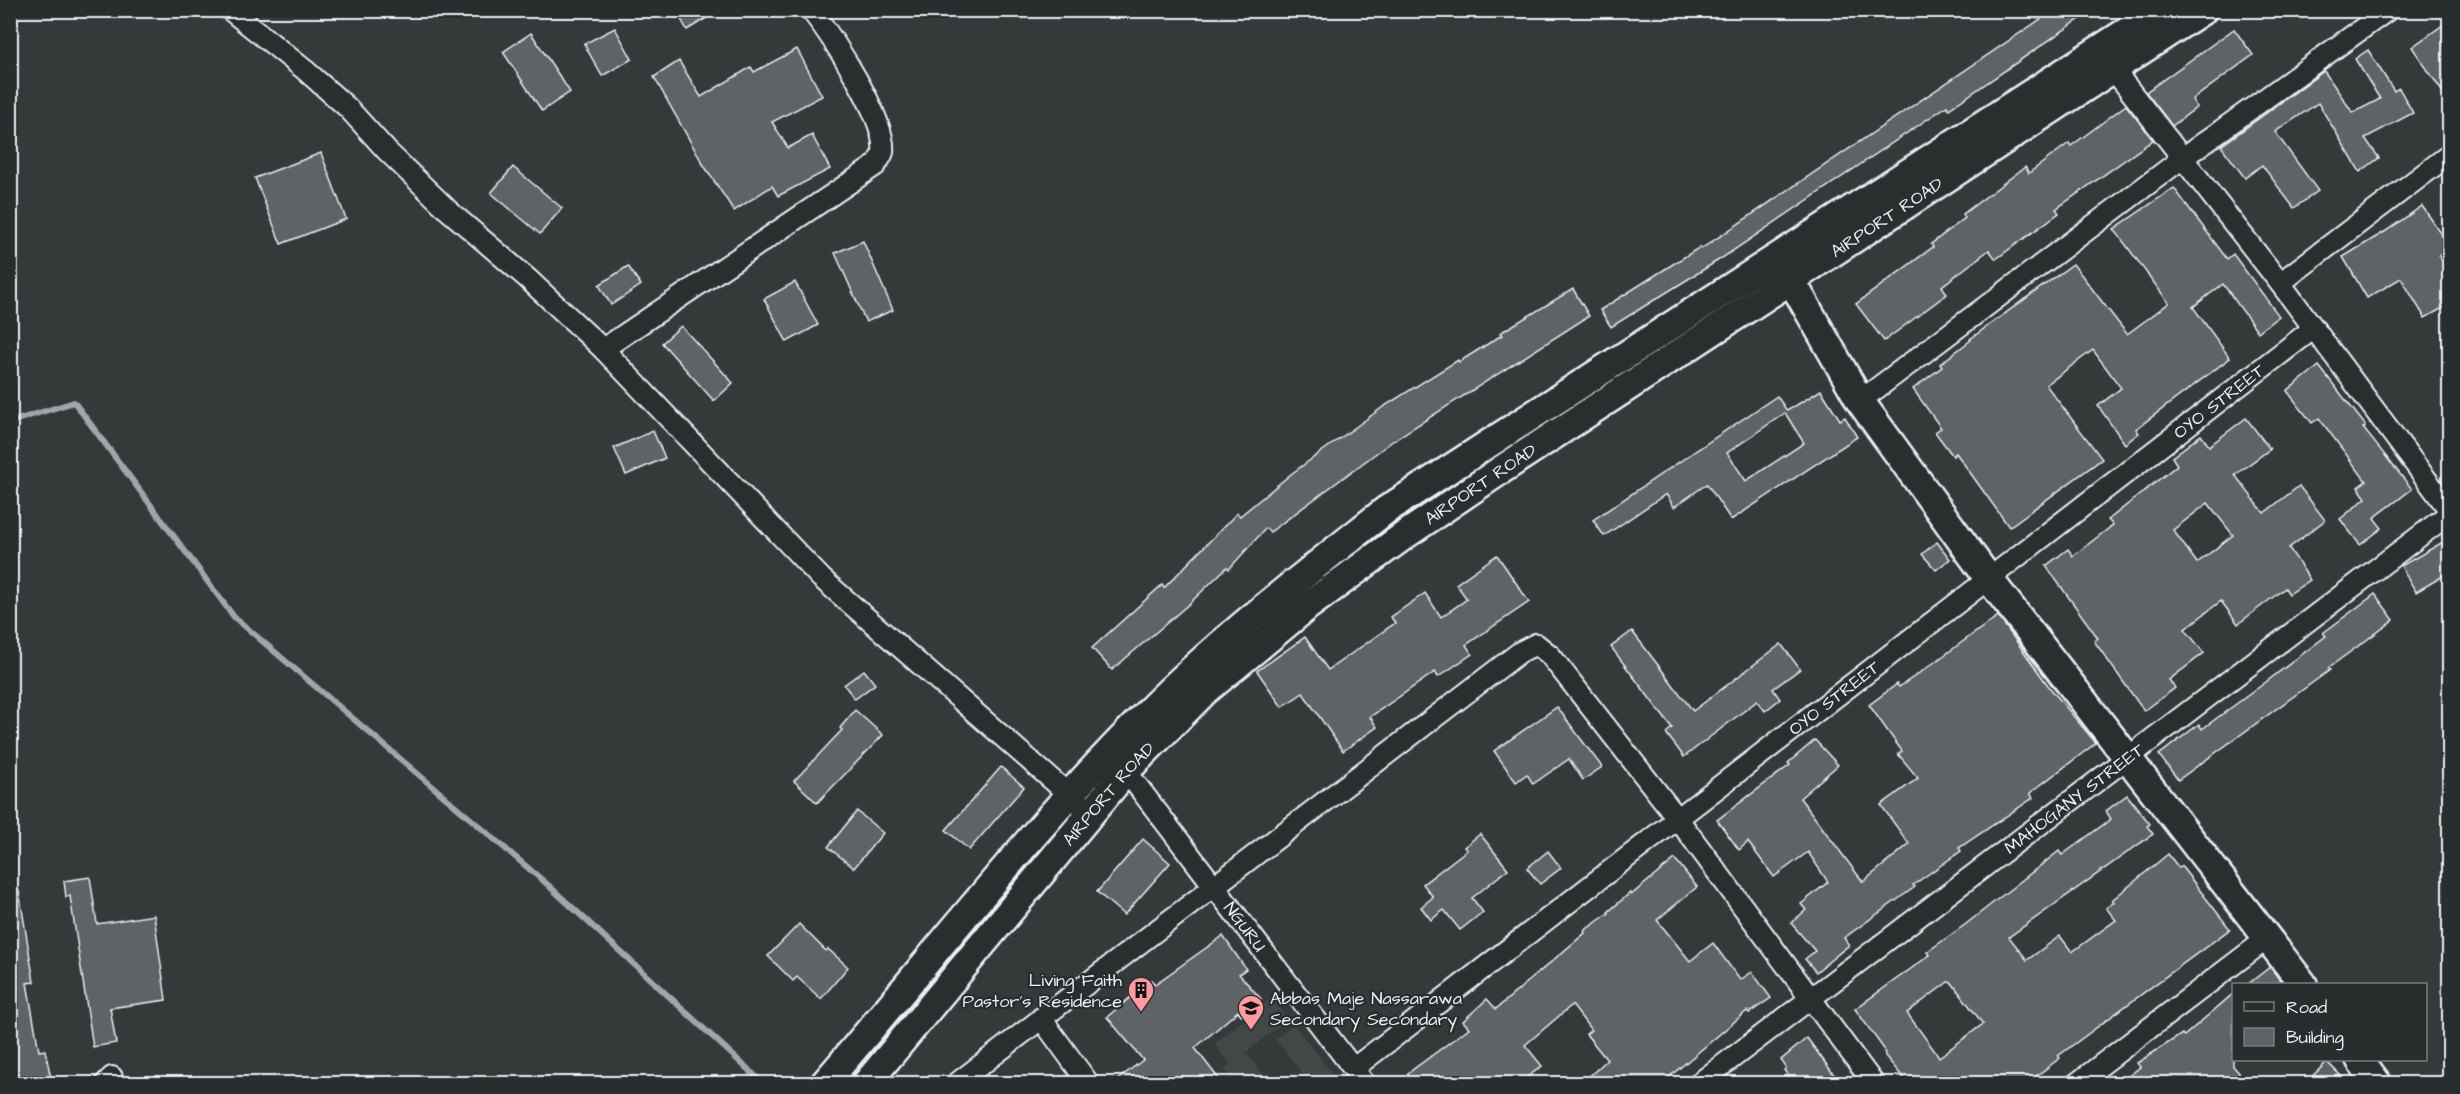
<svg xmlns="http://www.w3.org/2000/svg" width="2460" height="1094" font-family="'Architects Daughter',sans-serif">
<rect width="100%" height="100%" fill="#35393a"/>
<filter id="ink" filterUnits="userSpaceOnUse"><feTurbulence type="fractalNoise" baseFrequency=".0167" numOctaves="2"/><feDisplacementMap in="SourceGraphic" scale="12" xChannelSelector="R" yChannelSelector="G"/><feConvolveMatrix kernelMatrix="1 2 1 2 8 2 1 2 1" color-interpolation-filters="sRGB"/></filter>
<g filter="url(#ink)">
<!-- built -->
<g fill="#424647">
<polygon points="1271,998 1287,1019 1246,1053 1270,1083 1274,1080 1277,1083 1236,1083 1224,1069 1230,1064 1214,1044"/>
<polygon points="1293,1024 1338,1080 1334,1083 1310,1083 1275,1039"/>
</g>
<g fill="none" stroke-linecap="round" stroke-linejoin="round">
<!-- stream -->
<polyline stroke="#a0a7ac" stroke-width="6" points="10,422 74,402 234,617 548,885 764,1084"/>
</g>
<!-- building -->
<g fill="#5f6365" stroke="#e8f1f8" stroke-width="1.5" fill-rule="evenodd">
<polygon points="676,10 720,10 687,30"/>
<polygon points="2054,10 2093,10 1949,109 1947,106 1722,258 1611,327 1600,310 1700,247 1701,249"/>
<polygon points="2450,20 2450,103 2412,47"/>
<polygon points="615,28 632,59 602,76 584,44"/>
<polygon points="2234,29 2253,55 2192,100 2197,107 2172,126 2146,92"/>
<polygon points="531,33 570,92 542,111 503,52"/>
<polygon points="797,49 822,96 772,122 788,148 812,135 830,169 778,196 772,186 734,211 703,164 654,77 679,61 701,97 751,67 754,72"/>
<polygon points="2368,50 2394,91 2399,88 2413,113 2365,138 2379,158 2360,172 2318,103 2275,132 2318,191 2294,208 2262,165 2245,178 2221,146 2324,71 2353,113 2380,99 2355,59"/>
<polygon points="2126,105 2153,140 2056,209 2059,213 1996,259 1989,250 1942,286 1947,294 1884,341 1856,304 1933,247 1931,244 1965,218 1963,214 2025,167 2029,173 2069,143 2071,146"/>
<polygon points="321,153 346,219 281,244 255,178"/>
<polygon points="513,167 562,208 540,234 491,193"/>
<polygon points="2174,188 2227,259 2233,254 2279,316 2258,332 2223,284 2193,307 2230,358 2136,429 2139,433 2125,444 2098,406 2121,388 2093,350 2046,385 2102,459 2009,527 1956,453 1953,456 1935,432 1941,428 1913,389 1942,367 1940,364 1971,340 1970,339 2073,264 2127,334 2169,303 2114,229"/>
<polygon points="2422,206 2450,246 2439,256 2450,273 2450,304 2425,318 2401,278 2367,298 2343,257 2386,231"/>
<polygon points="863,241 893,310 866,322 835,253"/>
<polygon points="628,266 641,285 611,305 599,285"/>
<polygon points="795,282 818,325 787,342 764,299"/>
<polygon points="1573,289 1589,316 1394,440 1270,532 1266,528 1229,569 1227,567 1190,603 1112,670 1092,648 1162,585 1164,588 1237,513 1240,516 1291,474 1383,407 1458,360 1459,362 1502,335 1500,333"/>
<polygon points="681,326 733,383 714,401 662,343"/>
<polygon points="2319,366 2366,426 2363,428 2412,489 2374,518 2382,528 2360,545 2340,519 2366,498 2358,487 2366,481 2319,418 2312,423 2287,391"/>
<path d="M1821,390L1840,420L1845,417L1857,437L1731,520L1707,484L1674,507L1666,494L1604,536L1593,520L1777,396L1787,411ZM1785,413L1804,443L1746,481L1727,453Z"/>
<path d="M2246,418L2270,449L2235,475L2264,513L2299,486L2325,520L2289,548L2310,580L2289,594L2285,588L2238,624L2221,601L2185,629L2204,653L2169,680L2175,688L2144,711L2094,641L2098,638L2046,566L2068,549L2073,556L2113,525L2108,520L2177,465L2172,457L2201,435L2209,446ZM2208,503L2233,535L2197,563L2173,530Z"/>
<polygon points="653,431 665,458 626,475 614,448"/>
<polygon points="2450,538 2450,572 2416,592 2401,566"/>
<polygon points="1937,542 1950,559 1936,570 1922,554"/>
<polygon points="1497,555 1529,602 1466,645 1472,654 1438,677 1435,672 1370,717 1377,727 1343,751 1303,693 1282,707 1257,671 1305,637 1328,670 1395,623 1391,617 1425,593 1441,617 1467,599 1456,584"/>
<polygon points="2375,594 2394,620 2328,668 2330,670 2178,780 2159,755 2199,724 2202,729 2262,685 2326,636 2323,633"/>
<polygon points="1998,616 2050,688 2096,743 2030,793 2033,798 1959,848 1961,851 1913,885 1915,887 1844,938 1849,945 1816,972 1805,959 1815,951 1791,923 1806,910 1801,904 1828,882 1808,852 1774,877 1748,842 1739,850 1717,820 1790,765 1788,763 1815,740 1838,765 1800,798 1863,882 1909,844 1881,805 1918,778 1898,754 1902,751 1869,705 1897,684 1899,687 1928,667"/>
<polygon points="1632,631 1693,711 1781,644 1800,669 1773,689 1780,699 1765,711 1757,701 1684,757 1666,733 1672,728 1611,647"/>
<polygon points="864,670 875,684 855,699 844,685"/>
<polygon points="1557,707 1602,767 1583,780 1569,759 1533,784 1527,774 1516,782 1494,751"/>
<polygon points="855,710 883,735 817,803 794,781 842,730 840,728"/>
<polygon points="1001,767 1024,787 969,850 946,830"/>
<path d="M2127,795L2150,824L2147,826L2153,834L2009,937L2027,960L2060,936L2072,952L2116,920L2106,908L2114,902L2112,900L2168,854L2179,868L2181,866L2230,929L2058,1056L2060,1058L2027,1083H1908L1885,1056L1884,1049L1855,1009L1930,955L1927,952L1966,924L2059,851L2062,855L2111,819L2106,811ZM1948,982L1952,983L1983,1024L1939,1057L1907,1013Z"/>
<polygon points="857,811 883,833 854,868 828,847"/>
<polygon points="1480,834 1508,869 1472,898 1483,912 1460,930 1444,910 1431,920 1421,907 1433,897 1423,884 1467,850 1464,847"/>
<polygon points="1143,839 1170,863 1124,915 1097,892"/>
<polygon points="1548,851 1561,868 1540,884 1527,868"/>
<polygon points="1675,859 1697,887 1657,920 1690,961 1713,943 1740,980 1752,972 1771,998 1749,1013 1747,1011 1662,1083 1582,1083 1607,1060 1586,1034 1591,1030 1572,1005 1525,1045 1542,1066 1519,1083 1414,1083 1407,1074 1469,1028 1463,1021 1487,999 1496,1009 1585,933 1584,931 1609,913 1608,912 1630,893 1631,895"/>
<polygon points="90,877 97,924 154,915 166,1000 110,1008 116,1043 93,1047 70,896 66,897 64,881"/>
<polygon points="19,891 34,982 27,983 39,1051 45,1050 52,1083 10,1083 10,892"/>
<polygon points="799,924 826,951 828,949 848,967 821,999 797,977 793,981 768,956"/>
<polygon points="1223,936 1246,969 1239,974 1261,999 1242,1016 1238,1011 1195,1048 1222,1083 1113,1083 1143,1060 1107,1017 1151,980 1155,984"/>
<polygon points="2270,967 2283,984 2248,984"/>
<polygon points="2234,993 2233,1066 2248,1083 2120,1083 2140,1067 2137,1063 2182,1034 2184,1036"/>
<polygon points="1807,1038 1840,1083 1793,1083 1784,1070 1786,1068 1781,1060"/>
<polygon points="2327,1062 2341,1076 2334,1083 2305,1083"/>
</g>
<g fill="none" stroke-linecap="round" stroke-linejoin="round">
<!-- street casing -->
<g stroke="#e8f1f8" stroke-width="24">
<g id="street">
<polyline points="230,10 305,70 348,108 387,151 449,211 527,278 603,349 821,578 1090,813"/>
<polyline points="2113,69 2280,283 2450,511"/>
<polyline points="2280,283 2450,154"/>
<path d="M603,349L876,165C878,161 882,156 883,152C887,119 832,37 811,10"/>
<polyline points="1860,401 2184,157 2388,10"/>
<path id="s1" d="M1126,771L1365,1084"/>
<polyline points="1041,1018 1089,1084"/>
<path id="s2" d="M1354,1068L2314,328"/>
<polyline points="105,1084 112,1077"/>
<polyline points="956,1084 1520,652 1536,644 1550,655 1678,819 1874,1084"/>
<path id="s3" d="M1698,1084L2450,513"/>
<polyline points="2076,1084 2268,938"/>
</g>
</g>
<!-- secondary casing -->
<g stroke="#e8f1f8" stroke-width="32">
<g id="secondary">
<polyline points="1791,280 1860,401 1989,579 2303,984"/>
<polyline points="2360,1060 2378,1084"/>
<path d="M824,1084C931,960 1030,830 1145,715C1219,640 1304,575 1386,510L2160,10"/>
<path id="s4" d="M866,1084L1126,771L1204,692L1309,605L1405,535L1504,468L2203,10"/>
</g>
</g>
<!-- street -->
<use href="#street" stroke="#2a2d2e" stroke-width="20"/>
<!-- secondary -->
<use href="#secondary" stroke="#2a2d2e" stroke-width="27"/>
</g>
</g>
<!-- icons -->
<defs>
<g id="building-pin" transform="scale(1.35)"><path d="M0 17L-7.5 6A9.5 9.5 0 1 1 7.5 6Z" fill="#ff9aa2" stroke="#2a2d2e"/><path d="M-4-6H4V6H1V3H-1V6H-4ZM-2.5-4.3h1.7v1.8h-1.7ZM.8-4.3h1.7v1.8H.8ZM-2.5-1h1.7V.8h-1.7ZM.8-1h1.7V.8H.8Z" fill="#111"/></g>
<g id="school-pin" transform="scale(1.35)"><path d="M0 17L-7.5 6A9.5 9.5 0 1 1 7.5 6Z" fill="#ff9aa2" stroke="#2a2d2e"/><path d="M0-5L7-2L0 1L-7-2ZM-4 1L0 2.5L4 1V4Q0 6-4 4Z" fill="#111"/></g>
</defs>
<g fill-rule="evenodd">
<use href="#building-pin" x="1141" y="990"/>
<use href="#school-pin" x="1251" y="1008"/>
</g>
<g text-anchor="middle" stroke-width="4.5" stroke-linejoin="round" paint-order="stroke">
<!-- street labels -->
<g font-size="18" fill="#e8f1f8" stroke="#2a2d2e">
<text dy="6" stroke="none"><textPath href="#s4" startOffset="1350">AIRPORT ROAD</textPath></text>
<text dy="6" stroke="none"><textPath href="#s2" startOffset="1092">OYO STREET</textPath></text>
<text dy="6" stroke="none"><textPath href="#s4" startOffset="864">AIRPORT ROAD</textPath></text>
<text dy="6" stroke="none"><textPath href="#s2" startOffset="606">OYO STREET</textPath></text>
<text dy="6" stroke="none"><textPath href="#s4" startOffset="378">AIRPORT ROAD</textPath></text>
<text dy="6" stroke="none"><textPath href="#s3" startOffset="472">MAHOGANY STREET</textPath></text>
<text dy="6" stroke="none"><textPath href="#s1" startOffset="196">NGURU</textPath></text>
</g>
<!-- poi labels -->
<g font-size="18" fill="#e8f1f8" stroke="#2a2d2e" text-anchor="end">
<text x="1122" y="986">Living Faith<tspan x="1122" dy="21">Pastor's Residence</tspan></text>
<text x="1270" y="1004" text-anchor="start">Abbas Maje Nassarawa<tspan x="1270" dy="21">Secondary Secondary</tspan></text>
</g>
</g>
<!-- margin -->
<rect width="2460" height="1094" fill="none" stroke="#2a2d2e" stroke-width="36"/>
<rect x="18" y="18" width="2424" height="1058" fill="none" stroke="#e8f1f8" stroke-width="2" filter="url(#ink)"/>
<!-- legend -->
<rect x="2232" y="983" width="195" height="78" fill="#2a2d2e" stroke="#767b7f" stroke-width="1.5"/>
<rect x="2244" y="1002" width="30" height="9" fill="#2a2d2e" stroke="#767b7f" stroke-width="1.5"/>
<text x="2286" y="1013" font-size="18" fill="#e8f1f8">Road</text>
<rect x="2244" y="1028" width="30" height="18" fill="#5f6365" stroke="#767b7f" stroke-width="1.5"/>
<text x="2286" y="1043" font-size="18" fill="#e8f1f8">Building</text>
</svg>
